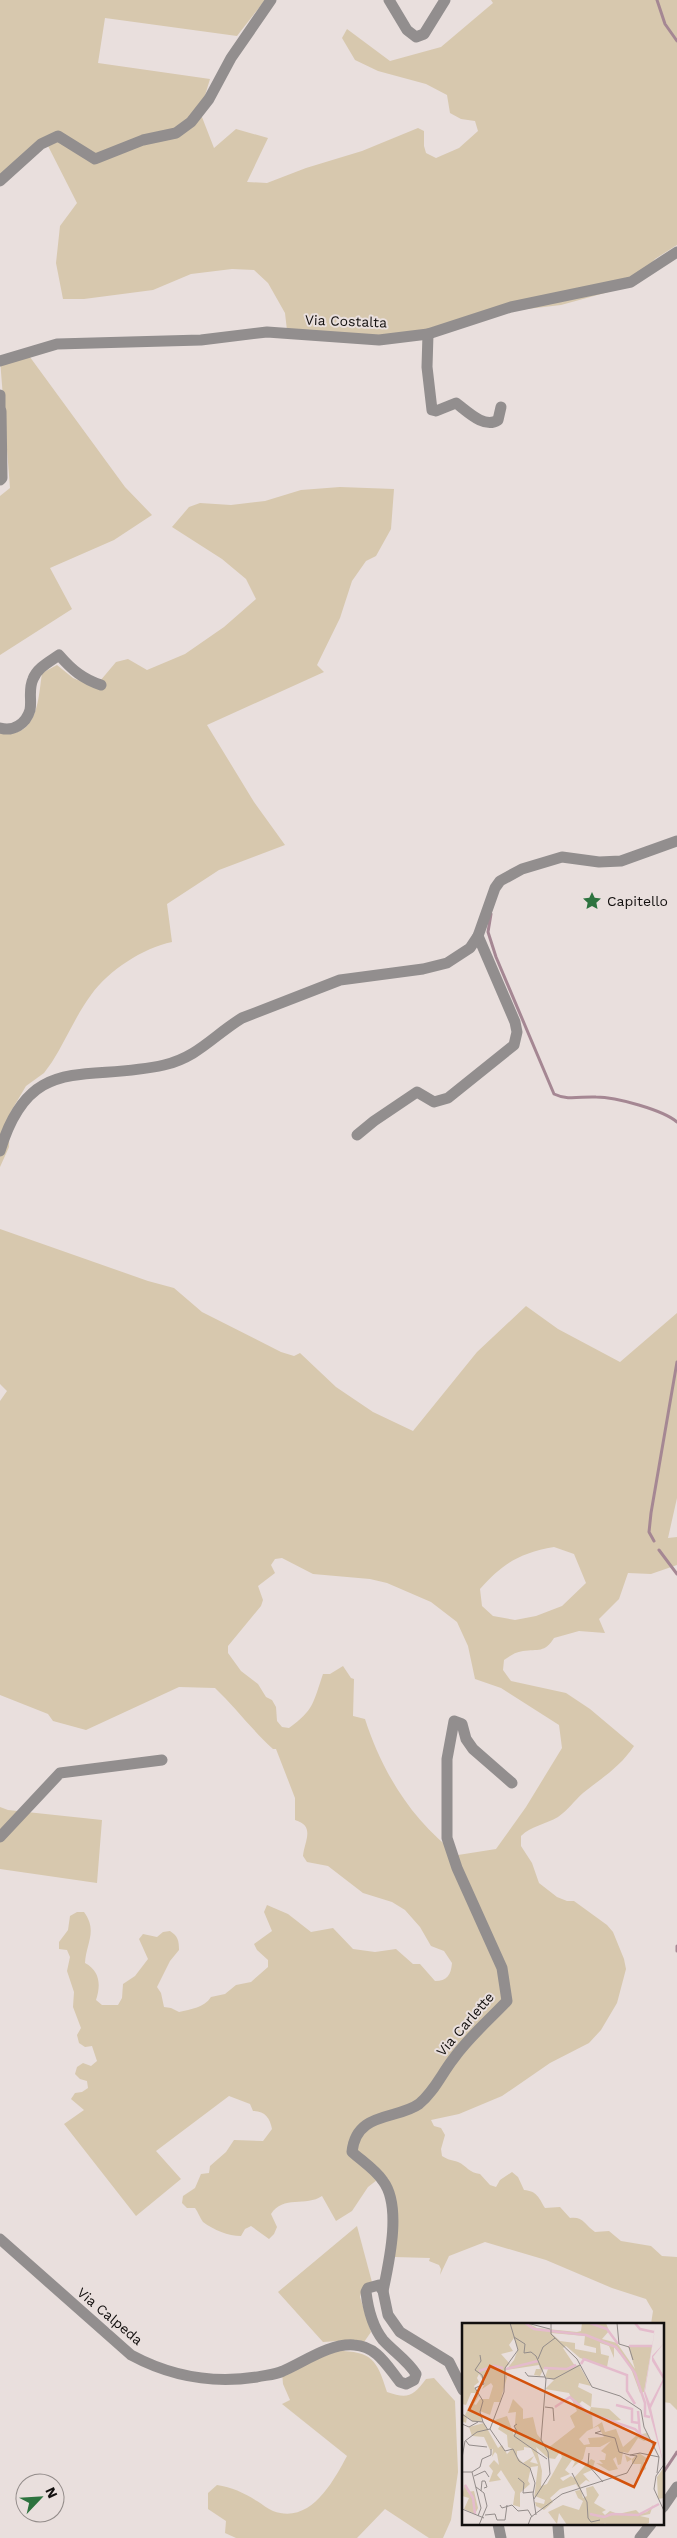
<svg xmlns="http://www.w3.org/2000/svg" width="677" height="2538" font-family="'Work Sans',sans-serif">
<rect width="100%" height="100%" fill="#e9dfdd"/>
<!-- green -->
<g fill="#d7c8ae" fill-rule="evenodd">
<polygon points="0,0 265,0 237,36 105,18 98,63 210,79 200,112 214,148 236,129 268,138 247,182 267,183 306,168 362,151 418,128 424,131 424,146 426,153 436,158 459,148 478,131 475,121 461,119 450,113 447,95 426,84 378,71 355,60 342,38 347,29 390,61 441,47 493,3 491,0 677,0 677,245 655,259 634,285 561,305 485,314 424,336 288,339 285,313 268,283 254,270 232,269 191,274 153,290 84,299 63,299 56,263 60,226 77,203 46,142 0,179"/>
<polygon points="27,353 125,487 152,515 114,540 50,568 72,609 0,655 0,496 10,488 0,359"/>
<path d="M340,487L394,489L391,529L376,556L366,561L352,581L340,618L317,665L324,672L207,725L254,802L285,845L219,870L167,904L172,942C143,948 109,970 91,995C76,1015 66,1040 52,1062L44,1073L26,1086L10,1113L9,1147L0,1167V733C38,739 38,700 42,673L57,665L73,678L95,687L116,662L128,659L147,670L185,654L224,627L256,599L246,579L222,559L172,527L189,507L200,503L231,505L265,501L301,490Z"/>
<path d="M0,1229L148,1281L174,1288L202,1312L281,1352L294,1356L300,1353L336,1387L373,1412L413,1431L477,1352L526,1306L558,1329L620,1362L677,1313V1498L668,1538L677,1537V1565L651,1574L628,1573L619,1599L599,1619L605,1633L579,1631L554,1638C545,1653 538,1649 523,1651C515,1652 510,1656 504,1660L503,1670L511,1681L566,1693L590,1709L634,1746C620,1767 602,1778 583,1793C574,1801 568,1810 558,1817C546,1824 531,1826 521,1836V1846L532,1863L539,1883L557,1897L567,1901H574L607,1925L613,1932L624,1959L626,1969L617,2003L601,2030L589,2043L550,2063L502,2096L459,2114L431,2120L434,2126L441,2128L445,2135L441,2149L442,2156C448,2160 452,2160 458,2162C467,2166 469,2173 480,2174L490,2185L496,2187L500,2180L512,2172L518,2177L524,2190C537,2191 539,2198 545,2208L560,2207L570,2218C583,2216 585,2225 595,2232L609,2231L621,2241L651,2246L662,2256L677,2257V2410L670,2403L663,2402V2324H651L653,2311L646,2299L612,2288L546,2260L485,2242L449,2256L440,2275L441,2269L439,2265L429,2261L430,2258L394,2257L396,2206L377,2180L368,2187L352,2211L336,2221L322,2196C306,2207 283,2195 271,2214L277,2227L274,2234L269,2239L251,2226L245,2229L241,2236C228,2236 214,2230 203,2222C200,2218 198,2212 195,2208H187L182,2203L183,2196L195,2188L201,2174L209,2173L210,2166L226,2152L234,2140L263,2141L272,2129C270,2118 265,2111 253,2111L250,2104L229,2096L156,2151L181,2179L136,2216L64,2124L84,2110L71,2099L75,2093L82,2092L88,2088L87,2081L80,2079L75,2074L77,2067L83,2063L91,2066L97,2061L92,2046L85,2047L79,2043L77,2035L81,2028L73,2007L74,1992L67,1971L70,1957L67,1950L59,1949V1942L68,1930L70,1916L77,1912H84C98,1931 86,1943 85,1963C100,1971 101,1985 96,2000L102,2005H118L122,1998L123,1984L135,1976L148,1959L139,1939L143,1934L157,1937L163,1932L170,1931C178,1936 179,1941 179,1950L170,1961L157,1987L161,1993L164,2007L171,2008L179,2012C191,2009 204,2008 211,1997L225,1994L236,1985L251,1982L268,1967V1960L257,1950L254,1944L272,1931L264,1912L267,1905L288,1914L311,1932L333,1928L353,1949L375,1952L396,1949L413,1964H420L435,1981C447,1981 451,1975 452,1963L444,1951L431,1946L420,1927L405,1910L392,1902L363,1893L328,1866L307,1862L303,1856C304,1842 316,1826 295,1820V1798L276,1749H273C252,1730 235,1707 215,1688L179,1687L86,1730L53,1721L48,1714L0,1695V1401L7,1391L0,1384ZM554,1547L574,1554L586,1583L562,1606L536,1616L515,1620L493,1616L482,1606L480,1589C503,1563 520,1553 554,1547ZM282,1558L313,1574L370,1579L387,1583L431,1602L457,1622L468,1646L475,1679L501,1688L559,1725L562,1748L526,1807L496,1849L458,1855C412,1821 382,1772 365,1719L353,1716L354,1679L351,1678L343,1666L330,1674H323C313,1703 314,1710 289,1728L282,1727L277,1721L276,1707L272,1700L266,1697L258,1684L241,1671L228,1653V1646L261,1606L263,1600L258,1586L275,1573L271,1565L275,1559Z"/>
<polygon points="0,1807 8,1810 102,1820 97,1883 0,1869"/>
<polygon points="357,2226 373,2286 362,2289 360,2297 371,2332 364,2342 354,2340 323,2342 278,2292"/>
<path d="M337,2351C372,2351 377,2360 387,2392C407,2399 413,2397 426,2379L434,2378L455,2401L458,2472L451,2520L443,2538H429L385,2509L357,2538H236L225,2533L226,2521L208,2509V2493L217,2485C232,2487 244,2493 257,2501C262,2504 268,2509 273,2511C310,2525 333,2482 347,2456L282,2404L290,2400L283,2384L282,2372Z"/>
</g>
<g fill="none" stroke-linecap="round" stroke-linejoin="round">
<!-- stream -->
<g stroke="#a58793" stroke-width="3">
<polyline points="657,0 665,24 677,41"/>
<path d="M491,914L488,932L496,957L554,1094C568,1101 582,1096 596,1097C616,1097 663,1110 677,1122"/>
<polyline points="654,1541 649,1532 651,1513 677,1362"/>
<polyline points="659,1550 677,1574"/>
<polyline points="677,1946 677,1951"/>
<polyline points="663,2473 677,2452"/>
</g>
<!-- minor -->
<g stroke="#928e8e" stroke-width="11">
<polyline points="389,0 407,30 416,37 424,34 445,0"/>
<polyline points="0,181 41,144 58,136 95,159 143,140 176,133 191,122 209,99 231,58 271,0"/>
<path d="M428,334L427,367L432,410L436,411L456,403C467,411 484,429 498,420L501,407"/>
<polyline points="0,361 57,344 201,340 267,332 379,340 428,334 511,307 631,282 677,252"/>
<polyline points="0,395 0,412"/>
<polyline points="0,480 2,478 1,411"/>
<path d="M0,728C13,732 26,724 30,710C32,700 28,690 33,679C37,668 49,662 59,655C72,670 83,679 101,685"/>
<polyline points="357,1135 374,1121 417,1092 434,1102 448,1098 514,1045 517,1032 515,1022 478,936"/>
<path d="M0,1151C30,1051 85,1083 164,1065C198,1057 214,1035 242,1018L340,980L423,969L447,963L470,948L478,936L495,888L500,881L522,869L562,857L599,862L621,861L677,841"/>
<polyline points="0,1837 60,1773 162,1760"/>
<path d="M0,2239L131,2355C170,2376 212,2384 257,2377C265,2375 275,2375 283,2371C304,2362 330,2343 354,2345C377,2346 387,2366 400,2382L406,2384L414,2380L416,2374C407,2360 394,2352 383,2340C372,2326 368,2309 366,2292L368,2288L379,2285L383,2291L388,2315L400,2332L449,2362L463,2390"/>
<path d="M383,2291C389,2262 402,2206 383,2181C376,2170 362,2161 352,2152C356,2111 397,2120 419,2104C434,2092 442,2073 454,2058C469,2037 489,2020 507,2001L502,1968L457,1868L447,1838V1759L454,1721L462,1724L466,1739L473,1749L512,1783"/>
<polyline points="663,2507 677,2487"/>
<polyline points="498,2524 501,2538"/>
<polyline points="558,2526 559,2538"/>
<polyline points="640,2538 651,2524"/>
</g>
</g>
<!-- icons -->
<defs>
<g id="sight-bare" transform="scale(1.5)"><path d="M0-6L1.8-2.2L6-1.7L2.9 1.2L3.7 5.4L0 3.3L-3.7 5.4L-2.9 1.2L-6-1.7L-1.8-2.2Z" fill="#2d733f" stroke="#e9dfdd" stroke-width="2.5" paint-order="stroke"/></g>
</defs>
<g fill-rule="evenodd">
<use href="#sight-bare" x="592" y="901"/>
</g>
<g text-anchor="middle" stroke-width="4" stroke-linejoin="round" paint-order="stroke">
<!-- street labels -->
<g font-size="14" fill="#120f0e" stroke="#e9dfdd">
<text transform="translate(346 321) rotate(2)" y="5">Via Costalta</text>
<text transform="translate(465 2024) rotate(-49)" y="5">Via Carlette</text>
<text transform="translate(110 2316) rotate(40)" y="5">Via Calpeda</text>
</g>
<!-- poi labels -->
<g font-size="14" fill="#120f0e" stroke="#e9dfdd" text-anchor="start">
<text x="607" y="906">Capitello</text>
</g>
</g>
<!-- overview -->
<g transform="translate(462 2323)">
<rect width="202" height="202" fill="#e9dfdd"/>
<path d="M0,0H66L75,5L115,9L119,8L120,0H144L147,8L140,16L155,20L173,46L166,23H190L182,69L178,70L168,43L152,24V35L147,23L138,20L139,31L147,33L145,44L118,35L104,23L101,25L113,43L117,42L129,63L117,60L116,64L130,71L129,84L120,78L116,82L127,90L129,84L147,86L159,97L150,98L130,90L131,105L140,99L143,109L154,106L161,124L175,112L185,110L188,116L182,118L176,115L166,130L161,129L159,141L156,142L154,134L151,136L156,146L147,148L134,140L141,141L137,137H143L144,131L139,128L149,118L138,124H124L121,136L110,145L113,139L110,137L103,147L108,151L98,155L101,158L109,153L112,155L129,136L133,138L130,147L121,151L128,159L124,157L118,162L121,175L125,173L124,165L131,163L137,172L132,180L144,187L140,189L143,192L148,188L156,191L174,187L178,191L185,189L191,182L188,191L178,193L187,195V200L183,202H144L143,200L142,202H105L97,190L95,201L86,189L101,182L117,187L121,178L116,175L113,168L118,167L114,161L98,166L88,175L91,179L82,187L74,183L73,179L82,181L83,177L73,173L72,176L76,143L69,144L66,158L68,161L58,170V184L51,182L53,169L39,147L35,152L39,157L27,159L31,148L27,143L32,137L37,142L35,131L33,129L30,134L31,126L28,127L22,114L10,113L7,104L22,100L36,125L40,122L45,131L50,126L46,124L45,112L36,106L39,101L30,98L45,93L52,112L54,89L46,90L51,76L61,86V96L71,94L75,111L86,125L113,104L108,93L115,88L107,70L83,66L92,57L83,54L86,46L82,45L78,53L72,52L74,46H78L77,42L44,47L52,37L56,26L52,15L47,22L51,28L39,31L48,41L44,44V52L45,54L38,79H32L28,92L18,88L20,99H11L5,94L4,100L0,98V91L3,92L14,70H9L4,82L0,81ZM89,10L123,13L122,22L134,25V30L113,26V20L98,18ZM17,51L23,60L20,66L29,60L31,63L27,76H18L14,82L12,81L17,73L12,63L17,59L15,55ZM136,103L142,114L126,115L128,121L122,122L117,116L125,108ZM62,124L69,125L76,141L68,139L72,133L61,140L55,134V128L62,127ZM74,124L86,135L93,136L98,129L100,134L85,161L79,163L80,148ZM177,130L186,136L182,138L184,146L177,150L179,141H170V136L165,139L163,132L170,136ZM203,143L202,175L196,176L195,154ZM3,161L6,169L12,168L16,185L13,191L2,186L7,175L0,173Z" fill="#d7c8ae" fill-rule="evenodd"/>
<path d="M194,0L183,68L188,81L201,56L190,38V33L202,20L191,34L203,55L189,85L202,143L182,70Z" fill="#e4bbcc"/>
<path fill="none" stroke="#e4bbcc" stroke-width="2.5" d="M63,0L72,6L124,12L154,24L173,50L183,80V93L188,94M128,0L145,6L156,21M173,0L178,6L192,9M167,23H190M119,41L122,36L165,52V68L173,81M82,45L105,46L114,42M44,46L76,38M17,48L32,43L41,45M154,82L170,86V99L177,100M93,84L108,74L127,91M176,88L178,111L186,116M129,91L173,106L178,111M3,162L11,175L13,191M128,191L142,194L150,191L176,192L197,181"/>
<path fill="none" stroke="#938c8a" stroke-width="1" d="M65,0L88,6M89,0V11L115,36L130,64L158,73L179,87L182,104L197,134M155,0L157,21L167,24L171,37M52,14L63,21L62,30L69,29L74,33L84,56L79,117L86,129L88,151L72,176M18,32L19,38L13,47L20,52L22,61L13,65L21,78L18,89L21,99M76,36L81,24L93,15M63,49L66,53L83,54M83,55L92,56L118,42M83,84L91,85L92,98M0,91L10,98L21,99L26,107M0,101L7,104L16,99M55,101L52,103L55,108L52,113L85,136M28,106L42,69L43,45L56,27L48,0M28,106L43,128L51,126L57,138L68,145L73,160L71,171L74,192M139,108L133,110L153,115L157,129L168,132M4,118L7,122L25,124M127,130L126,142L141,159M0,135L3,118L15,109L28,106M203,140L194,153L192,166L203,190M1,149H10L18,144L20,136L29,132V126M10,149L19,185L16,193M110,150L125,179L126,195L129,199L138,197M195,150L197,134M12,153L23,148L27,154M56,155L62,160L61,170L71,169M14,164L22,170L25,183L17,202M19,168L20,158H23L25,164L22,165M38,182L40,185L50,182L56,188L66,187L70,194M0,186L22,195M23,192L33,191L35,197H43L45,182M66,202L69,194L100,171L165,150L175,133L168,132L178,130L197,134"/>
<path fill="#d3520c" fill-opacity="0.15" stroke="#d3520c" stroke-width="2.5" d="M28,43L193,120L172,164L7,87Z"/>
<rect width="202" height="202" fill="none" stroke="#120f0e" stroke-width="2.5"/>
</g>
<!-- north arrow -->
<g transform="translate(40 2498) rotate(65)"><circle r="24" fill="#e9dfdd" stroke="#938c8a"/>
<path d="M0-4L9 19L0 12L-9 19Z" fill="#2d733f"/>
<text y="-8" font-size="14" font-weight="bold" text-anchor="middle" fill="#120f0e">N</text>
</g>
</svg>
